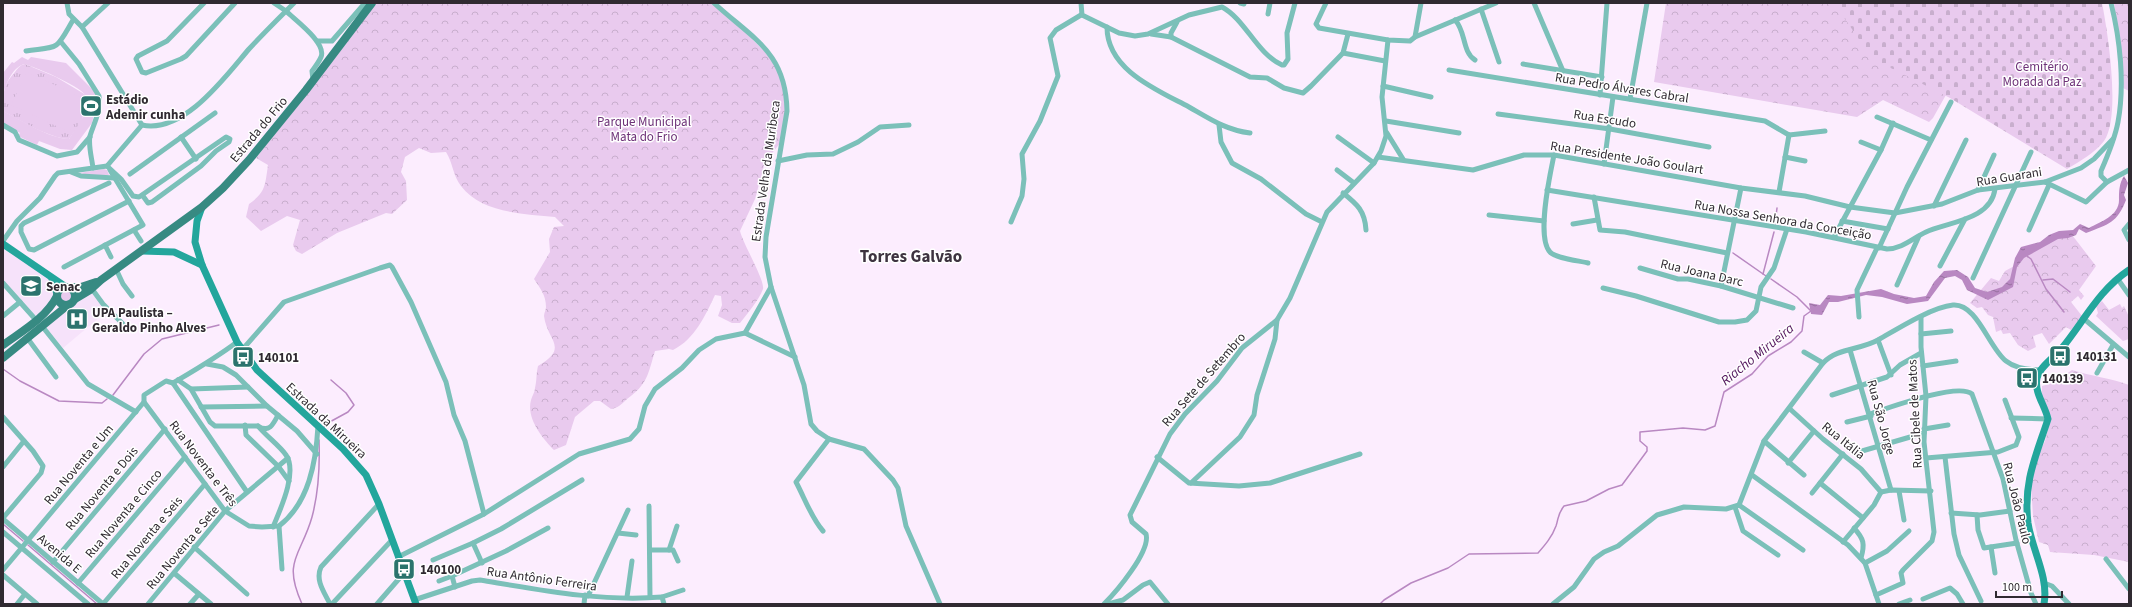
<svg xmlns="http://www.w3.org/2000/svg" width="2132" height="607" font-family="'Source Sans 3',sans-serif">
<defs>
<pattern id="grass-tufts" width="24" height="20" patternUnits="userSpaceOnUse"><rect width="24" height="20" fill="#e9caee"/><path d="M3 7l-1-3M5 7V3M7 7l1-3M15 17l-1-3M17 17v-4M19 17l1-3" fill="none" stroke="#c8aecd"/></pattern>
<pattern id="forest-crowns" width="20" height="18" patternUnits="userSpaceOnUse"><rect width="20" height="18" fill="#e9caee"/><path d="M2 6a3 3 0 1 1 6 0M12 15a3 3 0 1 1 6 0" fill="none" stroke="#c8aecd"/></pattern>
<pattern id="cemetery-stones" width="16" height="16" patternUnits="userSpaceOnUse"><rect width="16" height="16" fill="#e9caee"/><path d="M2 7V4a2 2 0 0 1 4 0v3zM10 15v-3a2 2 0 0 1 4 0v3z" fill="#c8aecd"/></pattern>
<pattern id="water-ripples" width="26" height="14" patternUnits="userSpaceOnUse"><rect width="26" height="14" fill="#b988c2"/><path d="M2 4q2-2 4 0t4 0M15 11q2-2 4 0t4 0" fill="none" stroke="#976f9e"/></pattern>
</defs>
<rect width="100%" height="100%" fill="#fcedfe"/>
<!-- built -->
<g fill="#f6e2fa">
<polygon points="3,249 48,277 51,282 55,295 46,309 35,317 3,280"/>
<polygon points="92,292 107,311 63,348 46,327"/>
</g>
<!-- grass -->
<path fill="url(#grass-tufts)" d="M25,64L56,77L86,95L88,98L81,123L69,139C49,138 21,121 3,111C3,93 3,85 15,72C18,68 20,65 25,64Z"/>
<!-- forest -->
<g fill="url(#forest-crowns)">
<path d="M376,3H716L777,64L787,107L781,142L765,162L755,199L740,231C743,244 765,280 763,289C759,300 747,314 740,323H732L718,316L722,305L721,296L715,295C705,316 695,339 673,350L669,349L655,351C648,374 648,384 627,399C622,404 618,408 611,409L600,401H594L575,417L566,445L554,450C542,438 526,418 531,400C532,396 535,392 535,388C537,380 536,374 538,366C570,347 547,341 544,316C544,313 546,310 546,307C546,295 540,288 534,279L550,252L549,239L554,227L564,226L555,217C524,214 481,213 461,186C453,176 453,163 446,152L431,153L419,148L405,157L401,172L406,181L407,200L392,214L386,213L337,233L302,254L296,251L293,245L300,220L287,216L261,231L246,217L249,204C266,192 265,185 268,165L256,158L336,57Z"/>
<polygon points="1666,3 1928,3 1947,93 1933,118 1929,122 1883,100 1857,117 1654,82"/>
<polygon points="2114,3 2129,3 2129,91 2123,88 2121,53"/>
<polygon points="2069,231 2096,266 2079,290 2084,296 2081,300 2078,296 2071,302 2082,316 2071,330 2066,327 2049,344 2042,333 2033,336 2036,347 2028,351 2018,345 2010,333 2003,334 2001,330 1996,332 1993,317 1988,315 1982,307 1977,308 1970,303 1991,278 1999,281 2005,271 2020,263 2022,257"/>
<polygon points="2102,301 2109,310 2120,304 2122,308 2124,306 2129,317 2129,339 2123,341 2096,316 2098,313 2096,306"/>
<path d="M2072,370C2091,376 2110,378 2129,385V562L2094,555L2050,552L2048,545L2039,542L2033,516L2030,471L2045,441L2049,425L2042,406V386L2053,383Z"/>
</g>
<!-- cemetery -->
<path fill="url(#cemetery-stones)" d="M1834,3H2102C2108,33 2121,117 2104,141C2095,153 2080,161 2067,169L1950,98L1872,58Z"/>
<!-- park -->
<g fill="#e9caee">
<path d="M22,57L28,60L31,57L66,63L96,93L97,102L92,123L72,150L60,149L39,141L37,145L18,136L20,133L3,123V111C21,120 48,138 69,139C75,130 91,109 87,98C84,87 37,68 25,64C13,66 6,84 3,94V73L12,62L14,63Z"/>
<polygon points="27,72 85,99 69,132 11,105"/>
<polygon points="104,169 107,170 109,175 88,175 79,173"/>
<circle cx="66" cy="296" r="7"/>
</g>
<!-- water -->
<path fill="url(#water-ripples)" d="M2124,176L2128,183L2124,195L2126,200C2117,223 2109,224 2086,233L2079,229L2076,235L2068,238L2058,239L2024,258L2017,267L2013,287L1988,300L1967,290L1962,280L1955,276L1945,278L1928,301L1907,304L1882,297L1866,295L1838,302H1829L1822,315L1811,314L1809,303L1820,305L1828,295L1841,296L1881,289L1894,294L1914,298L1926,296L1934,282L1944,271L1957,270L1968,277L1975,288L1987,292L2002,287L2010,279L2015,258L2021,247L2040,242L2049,235L2059,231L2073,230L2080,224L2089,228C2100,222 2119,216 2119,200C2119,191 2119,184 2124,176Z"/>
<g fill="none" stroke-linecap="round" stroke-linejoin="round">
<!-- stream -->
<g stroke="#b988c2" stroke-width="1.5">
<polyline points="1775,224 1777,208"/>
<polyline points="1733,253 1766,276"/>
<polyline points="2027,256 2031,259 2046,289 2064,312"/>
<polyline points="1763,274 1774,232"/>
<polyline points="1771,279 1797,297 1811,311"/>
<polyline points="2043,280 2053,279 2070,292"/>
<polyline points="3,369 20,381 59,401 102,403 107,399"/>
<polyline points="113,395 144,354 162,339 219,325"/>
<polyline points="324,427 326,424 348,412 354,405 346,393 331,380"/>
<polyline points="3,524 23,541"/>
<polyline points="28,545 97,604"/>
<path d="M302,604C282,560 301,556 312,517C319,491 320,467 319,440"/>
<path d="M1380,604L1384,600L1411,583L1448,568L1469,554L1538,553C1545,545 1552,537 1556,526C1559,517 1557,515 1564,506L1586,501L1609,489L1622,485L1647,451V447L1640,441V432L1683,428L1705,430L1715,426L1724,392L1752,374L1768,356L1791,342L1802,331L1804,316L1811,311"/>
</g>
<!-- street -->
<g stroke="#7bc0b9" stroke-width="5">
<polyline points="67,3 69,14 82,27 142,125"/>
<polyline points="204,3 167,41 138,56 136,59 142,72 146,73 181,59 186,56 235,3"/>
<polyline points="274,3 286,11 294,3"/>
<path d="M714,3C753,39 786,52 787,111L766,237L765,257L771,287L804,385L811,424L817,431L829,439L864,449L893,480L898,488L906,526L940,604"/>
<path d="M1081,3L1082,15L1119,33L1135,36L1148,34L1189,15L1222,7C1246,20 1256,53 1282,65H1284L1288,59L1287,33L1295,3"/>
<polyline points="1240,3 1244,4"/>
<polyline points="1326,3 1316,24 1319,28 1388,40 1410,41 1415,37 1496,3"/>
<polyline points="1534,3 1563,71"/>
<polyline points="1481,9 1499,62"/>
<polyline points="1268,14 1270,3"/>
<path d="M1455,20C1466,31 1462,52 1475,60"/>
<polyline points="82,27 108,3"/>
<path d="M1107,27C1107,70 1157,90 1189,107C1210,119 1226,130 1250,133"/>
<polyline points="1151,34 1171,37 1250,77 1267,78 1284,88 1303,93 1311,86 1343,53 1348,34"/>
<polyline points="1171,37 1171,33 1177,22"/>
<polyline points="1415,37 1421,3"/>
<polyline points="317,41 332,41 365,3"/>
<path d="M26,51C61,46 55,51 73,20"/>
<polyline points="1343,53 1385,61"/>
<polyline points="1523,64 1602,77"/>
<polyline points="1449,70 1765,121 1789,135"/>
<polyline points="1383,86 1431,97"/>
<polyline points="1600,95 1607,3"/>
<polyline points="1630,99 1647,3"/>
<polyline points="1498,114 1610,129 1709,147"/>
<polyline points="1877,117 1931,140"/>
<polyline points="1386,121 1459,133"/>
<polyline points="3,125 15,132 19,140 57,156 77,152 90,137"/>
<polyline points="1219,125 1221,142 1232,163 1261,179 1306,214 1322,222"/>
<polyline points="1387,133 1403,159"/>
<polyline points="1789,135 1825,131"/>
<polyline points="181,137 196,159"/>
<polyline points="1338,137 1374,163"/>
<polyline points="1861,142 1881,150"/>
<path d="M1554,155C1550,175 1536,237 1550,252C1554,258 1581,261 1588,263"/>
<polyline points="1378,157 1473,170 1524,155 1554,155 1741,188 1805,196 1850,207 1895,213 1942,204 1978,190 2045,182 2081,168 2094,159 2113,139"/>
<polyline points="1785,157 1805,161"/>
<polyline points="778,161 807,155 833,154 858,142 880,127 909,125"/>
<polyline points="1604,164 1613,97"/>
<polyline points="107,166 121,179 133,196 139,197 226,137 230,139 229,142 216,151 201,166 152,202 148,203 143,196"/>
<path d="M93,168L107,166L142,125C184,134 225,77 249,49C261,36 273,24 286,11C295,20 327,43 321,57C319,62 315,67 312,71L313,80"/>
<polyline points="1337,170 1354,183"/>
<polyline points="71,172 81,176 114,178"/>
<polyline points="130,174 215,113"/>
<path d="M2045,182L2086,202L2107,182L2101,176V171C2108,155 2115,138 2118,122C2125,84 2120,39 2111,3"/>
<polyline points="2107,182 2129,170"/>
<polyline points="109,183 24,223 21,226 21,232 29,249 34,250 129,201"/>
<path d="M1547,190L1806,232L1887,249C1902,249 1913,238 1926,232C1948,222 1991,220 1995,189"/>
<polyline points="1978,190 1994,155"/>
<polyline points="1779,192 1789,135"/>
<path d="M1343,193C1357,204 1365,211 1366,230"/>
<polyline points="1594,197 1600,230 1625,232 1727,253"/>
<polyline points="1934,206 1966,140"/>
<polyline points="1489,215 1544,221"/>
<polyline points="1842,221 1888,229"/>
<polyline points="1011,222 1022,196 1024,179 1022,154 1040,121 1058,76 1050,38 1056,30 1081,15"/>
<polyline points="1573,224 1597,220"/>
<polyline points="2129,224 2124,230 2129,240"/>
<polyline points="134,230 141,241"/>
<polyline points="2029,230 2049,185"/>
<polyline points="1834,237 1881,150 1893,123"/>
<path d="M3,241L17,221L40,198L55,176L58,173L93,168C92,159 88,145 90,136C94,123 101,111 99,96L79,64L61,42"/>
<polyline points="105,245 111,257"/>
<polyline points="1879,248 1907,187 1951,102"/>
<polyline points="1940,266 1965,219"/>
<polyline points="64,267 143,225 110,170"/>
<polyline points="1640,268 1678,279 1688,279 1721,286 1793,308"/>
<polyline points="116,269 123,284 132,296"/>
<polyline points="1973,278 2031,152"/>
<polyline points="2117,278 2129,295"/>
<polyline points="3,283 36,320"/>
<polyline points="1897,285 1919,236"/>
<polyline points="1721,286 1741,188"/>
<polyline points="1603,288 1636,296 1719,322 1735,322 1747,320 1756,311 1761,287 1774,268 1787,229"/>
<polyline points="92,289 103,304 123,324"/>
<polyline points="3,316 20,302"/>
<polyline points="1859,317 1857,290 1877,248"/>
<polyline points="2083,318 2129,357"/>
<polyline points="42,326 88,384 136,412"/>
<polyline points="745,333 771,287"/>
<polyline points="1921,334 1951,331"/>
<polyline points="28,339 56,377"/>
<polyline points="1878,340 1891,375"/>
<polyline points="242,350 284,302 380,268 390,265 392,267 411,302 446,382 454,415 465,441 484,514"/>
<polyline points="1850,350 1891,490"/>
<polyline points="1804,352 1823,363"/>
<polyline points="207,364 223,367 236,375 267,406 297,431 317,454"/>
<polyline points="1923,366 1956,361"/>
<polyline points="2097,373 2113,345"/>
<polyline points="178,380 191,389 248,387"/>
<path d="M173,383L166,381L144,395V402L225,511L249,526L262,527L279,526C309,503 316,462 318,426"/>
<polyline points="173,383 247,492"/>
<path d="M173,383C195,370 216,358 237,342"/>
<path d="M191,389L210,422L215,426H258C269,433 273,425 278,415"/>
<polyline points="1832,395 1887,377 1900,365 1921,353"/>
<polyline points="201,407 267,406"/>
<polyline points="1790,409 1823,439 1861,469 1881,492"/>
<path d="M1870,414C1888,408 1958,382 1972,394L2003,479L2016,540L2031,593L2036,604"/>
<polyline points="3,417 33,451 43,466 41,473 3,518"/>
<polyline points="2011,418 2048,419"/>
<polyline points="1847,422 1871,416"/>
<polyline points="245,425 246,435 278,466 289,481"/>
<path d="M258,426C266,436 279,445 286,455C298,472 280,510 273,527"/>
<polyline points="1924,429 1948,425"/>
<polyline points="1764,441 1804,475"/>
<polyline points="1862,451 1924,433"/>
<polyline points="1157,457 1189,483 1239,486 1270,483 1360,454"/>
<polyline points="1945,457 1954,534 1959,555 1981,601"/>
<polyline points="1926,458 1998,452 2016,445 2019,437 2005,400"/>
<polyline points="1788,463 1814,431"/>
<polyline points="3,467 24,441"/>
<polyline points="1752,475 1848,545 1865,563 1879,604"/>
<polyline points="1191,483 1240,437 1254,415 1257,395 1275,339 1277,320"/>
<polyline points="1820,483 1863,518"/>
<polyline points="1899,491 1904,520"/>
<polyline points="1881,492 1891,490 1931,491"/>
<polyline points="1812,493 1843,454"/>
<polyline points="1739,505 1803,550"/>
<polyline points="649,506 650,597"/>
<polyline points="1735,507 1743,531 1778,555"/>
<polyline points="1951,513 1980,515 2010,511"/>
<polyline points="1977,515 1978,530 1984,548 2017,543"/>
<polyline points="3,519 103,604"/>
<polyline points="279,526 282,569"/>
<path d="M1854,528C1864,539 1865,544 1861,558"/>
<path d="M823,531C811,517 805,499 796,482L829,439"/>
<polyline points="3,532 88,604"/>
<polyline points="618,533 636,535"/>
<polyline points="1843,542 1874,505 1881,492"/>
<polyline points="194,547 247,594"/>
<polyline points="1991,547 1995,573"/>
<polyline points="650,550 673,550 678,561"/>
<polyline points="669,550 677,526"/>
<polyline points="398,557 484,514 579,454 630,439 639,429 645,406 655,389 682,368 699,350 716,339 745,333 795,357"/>
<polyline points="2106,559 2129,589"/>
<polyline points="433,560 473,543"/>
<polyline points="53,562 165,429"/>
<polyline points="482,563 473,543 501,529 582,480"/>
<polyline points="1865,563 1887,551 1909,531"/>
<polyline points="3,570 144,402"/>
<polyline points="174,573 211,604"/>
<polyline points="3,575 37,604"/>
<polyline points="439,581 452,576"/>
<polyline points="78,583 185,457"/>
<polyline points="2044,583 2052,586 2069,604"/>
<polyline points="455,587 452,576 506,551 548,528"/>
<polyline points="1876,595 1903,583 1901,573 1903,570 1932,541 1934,532 1924,442 1926,396 1921,347 1921,317"/>
<polyline points="588,596 628,510"/>
<polyline points="627,597 632,561"/>
<polyline points="662,597 683,590"/>
<polyline points="1923,599 1950,588 1957,594 1963,604"/>
<path d="M414,600L472,581L480,580C540,590 601,602 662,597L664,604"/>
<polyline points="17,604 25,594"/>
<polyline points="103,604 205,484"/>
<polyline points="148,604 225,511 288,458"/>
<polyline points="190,604 199,594"/>
<path d="M330,604C324,592 315,580 321,567L379,504"/>
<polyline points="332,604 392,540"/>
<polyline points="377,604 404,573"/>
<polyline points="584,604 585,595"/>
<path d="M1104,604C1116,592 1151,551 1146,534L1132,522L1130,515L1170,434L1185,414L1217,381L1242,348L1277,320L1290,298L1327,212L1374,163L1381,151L1386,136L1382,97L1388,40"/>
<polyline points="1108,604 1123,600 1143,585 1150,582 1168,604"/>
<path d="M1553,604L1574,587L1594,559L1604,552L1618,546L1657,515L1684,507L1726,509L1739,505L1764,441L1823,363C1837,348 1860,350 1878,340C1897,329 1932,307 1953,305C1977,303 1989,348 2006,361C2015,368 2029,370 2041,370"/>
<polyline points="1899,604 1910,600"/>
</g>
<!-- secondary -->
<g stroke="#23a69c" stroke-width="7">
<polyline points="202,207 197,221 195,242 202,265 237,342 257,370 343,449 366,475 379,504 416,604"/>
<polyline points="3,244 66,287"/>
<polyline points="142,251 174,252 202,265"/>
<polyline points="52,279 57,294"/>
<path d="M2044,604C2049,577 2032,550 2028,523C2023,482 2036,456 2048,419C2045,405 2034,393 2037,378C2039,367 2055,357 2062,348C2084,321 2099,290 2129,270"/>
</g>
<!-- primary -->
<g stroke="#378a82" stroke-width="8">
<circle cx="66" cy="296" r="9"/>
<polyline points="69,287 81,287 96,282"/>
<polyline points="75,299 90,290 101,280 202,207 223,188 249,160 306,90 372,3"/>
<path d="M3,345C22,331 46,318 57,296"/>
<polyline points="3,358 68,305"/>
</g>
</g>
<!-- icons -->
<defs>
<g id="stadium-square" transform="scale(1.15)"><rect x="-9" y="-9" width="18" height="18" rx="4" fill="#2b736d" stroke="#fff"/><path d="M0-5a6.5 5 0 1 0 0 10a6.5 5 0 1 0 0-10ZM-3.5-1.8h7v3.6h-7Z" fill="#fff"/></g>
<g id="school-square" transform="scale(1.15)"><rect x="-9" y="-9" width="18" height="18" rx="4" fill="#2b736d" stroke="#fff"/><path d="M0-5L7-2L0 1L-7-2ZM-4 1L0 2.5L4 1V4Q0 6-4 4Z" fill="#fff"/></g>
<g id="hospital-square" transform="scale(1.15)"><rect x="-9" y="-9" width="18" height="18" rx="4" fill="#2b736d" stroke="#fff"/><path d="M-5-5h3v3.5h4V-5h3V5h-3V1.5h-4V5h-3Z" fill="#fff"/></g>
<g id="bus-square" transform="scale(1.15)"><rect x="-9" y="-9" width="18" height="18" rx="4" fill="#2b736d" stroke="#fff"/><path d="M-5-6H5V4H4V6H2V4H-2V6H-4V4H-5ZM-3.5-4V0h7V-4ZM-3.5 1.2v1.5H-2V1.2ZM2 1.2v1.5H3.5V1.2Z" fill="#fff"/></g>
</defs>
<g fill-rule="evenodd">
<use href="#stadium-square" x="91" y="106"/>
<use href="#school-square" x="31" y="286"/>
<use href="#hospital-square" x="77" y="319"/>
<use href="#bus-square" x="2060" y="356"/>
<use href="#bus-square" x="243" y="357"/>
<use href="#bus-square" x="2027" y="378"/>
<use href="#bus-square" x="404" y="569"/>
</g>
<g text-anchor="middle" stroke-width="3" stroke-linejoin="round" paint-order="stroke">
<!-- park labels -->
<g font-size="13" fill="#6e3278" stroke="#fff">
<text x="2042" y="71">Cemitério<tspan x="2042" dy="15">Morada da Paz</tspan></text>
<text x="644" y="126">Parque Municipal<tspan x="644" dy="15">Mata do Frio</tspan></text>
</g>
<!-- street labels -->
<g font-size="13" fill="#302a31" stroke="#fff">
<text transform="translate(1622 87) rotate(9)" y="5">Rua Pedro Álvares Cabral</text>
<text transform="translate(1605 118) rotate(9)" y="5">Rua Escudo</text>
<text transform="translate(258 129) rotate(-50)" y="5">Estrada do Frio</text>
<text transform="translate(1627 157) rotate(9)" y="5">Rua Presidente João Goulart</text>
<text transform="translate(765 171) rotate(-82)" y="5">Estrada Velha da Muribeca</text>
<text transform="translate(2009 176) rotate(-9)" y="5">Rua Guarani</text>
<text transform="translate(1783 219) rotate(10)" y="5">Rua Nossa Senhora da Conceição</text>
<text transform="translate(1702 272) rotate(13)" y="5">Rua Joana Darc</text>
<text transform="translate(1203 379) rotate(-49)" y="5">Rua Sete de Setembro</text>
<text transform="translate(1914 414) rotate(-93)" y="5">Rua Cibele de Matos</text>
<text transform="translate(1882 417) rotate(75)" y="5">Rua São Jorge</text>
<text transform="translate(327 420) rotate(43)" y="5">Estrada da Mirueira</text>
<text transform="translate(1844 440) rotate(39)" y="5">Rua Itália</text>
<text transform="translate(204 463) rotate(53)" y="5">Rua Noventa e Três</text>
<text transform="translate(78 464) rotate(-50)" y="5">Rua Noventa e Um</text>
<text transform="translate(101 488) rotate(-50)" y="5">Rua Noventa e Dois</text>
<text transform="translate(2018 503) rotate(76)" y="5">Rua João Paulo</text>
<text transform="translate(123 513) rotate(-50)" y="5">Rua Noventa e Cinco</text>
<text transform="translate(146 537) rotate(-50)" y="5">Rua Noventa e Seis</text>
<text transform="translate(182 547) rotate(-50)" y="5">Rua Noventa e Sete</text>
<text transform="translate(60 553) rotate(40)" y="5">Avenida E</text>
<text transform="translate(542 578) rotate(8)" y="5">Rua Antônio Ferreira</text>
</g>
<!-- poi labels -->
<g font-size="13" font-weight="bold" fill="#302a31" stroke="#fff" text-anchor="start">
<text x="106" y="104">Estádio<tspan x="106" dy="15">Ademir cunha</tspan></text>
<text x="46" y="291">Senac</text>
<text x="92" y="317">UPA Paulista –<tspan x="92" dy="15">Geraldo Pinho Alves</tspan></text>
<text x="2076" y="361">140131</text>
<text x="258" y="362">140101</text>
<text x="2042" y="383">140139</text>
<text x="420" y="574">140100</text>
</g>
<!-- water labels -->
<g font-size="14" font-style="italic" fill="#54185e" stroke="#fff">
<text transform="translate(1757 354) rotate(-39)" y="5">Riacho Mirueira</text>
</g>
<!-- district labels -->
<g font-size="17" font-weight="bold" fill="#3e3340" stroke="#fff">
<text x="911" y="262">Torres Galvão</text>
</g>
</g>
<!-- border -->
<rect width="2132" height="607" fill="none" stroke="#302a31" stroke-width="8"/>
<!-- scale -->
<path d="M1996 591v6h66v-6" fill="none" stroke="#302a31" stroke-width="2"/>
<text x="2002" y="591" font-size="12" fill="#302a31" stroke="#ffffff" stroke-width="3" paint-order="stroke">100 m</text>
</svg>
